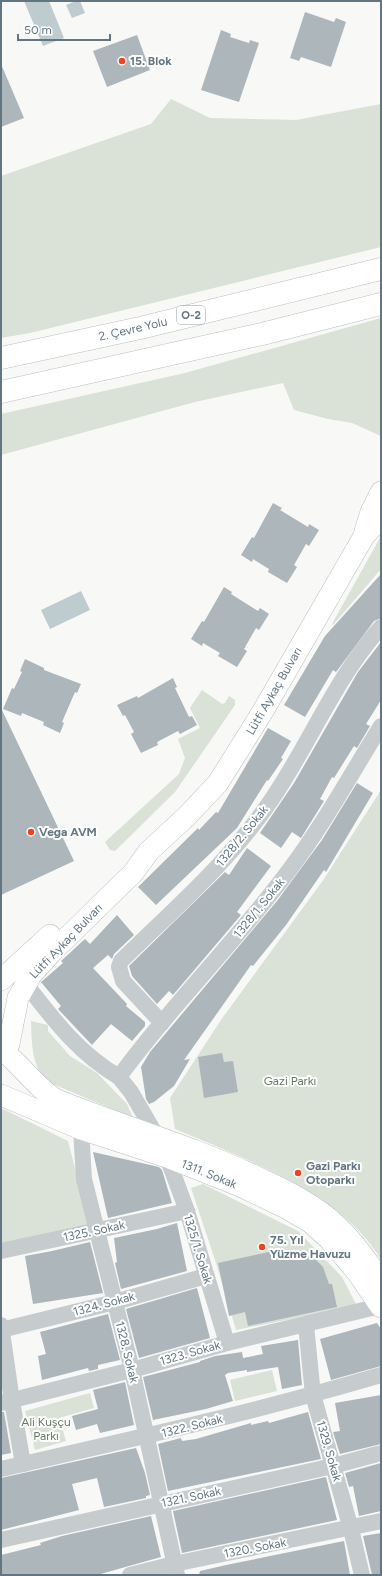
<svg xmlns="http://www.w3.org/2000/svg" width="382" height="1576" font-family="Figtree,sans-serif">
<rect width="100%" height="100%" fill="#f8f8f6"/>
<!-- green -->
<g fill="#dae1d6">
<polygon points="171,99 210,118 296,120 381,104 381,247 30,333 1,338 1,176 151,124"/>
<polygon points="381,318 381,436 352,423 328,419 294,410 283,383 195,402 1,455 1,414 185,373"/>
<polygon points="381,536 381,569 333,625 332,624"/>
<polygon points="202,690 222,704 225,703 229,696 235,700 235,705 175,792 115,851 110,850 105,842 179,774 185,758 178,739 200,728 190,708"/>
<path d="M381,790V1260C343,1193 243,1158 175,1129L170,1098L221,1020L324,879Z"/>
<path d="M31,1021L48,1025V1031L70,1056L97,1073L127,1104L133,1118L46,1081C31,1063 32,1043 31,1021Z"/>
<polygon points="1,1108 68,1141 90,1227 1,1245"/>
<polygon points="203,1184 298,1231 342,1277 357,1306 236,1330 216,1263 191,1188"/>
<polygon points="272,1370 277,1391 235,1401 230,1380"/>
<polygon points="90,1393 94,1408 59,1418 66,1441 35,1450 25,1411"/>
</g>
<!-- water -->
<g fill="#becbcf">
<polygon points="24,1 49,1 64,38 43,46"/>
<polygon points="76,1 80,1 85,13 72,18 66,5"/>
<polygon points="81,591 90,610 50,629 41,610"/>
</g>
<!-- building -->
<g fill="#acb6bb">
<polygon points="305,12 334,22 336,18 346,22 331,67 301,57 299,61 290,58"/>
<polygon points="221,30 231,34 230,37 249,43 250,40 259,43 239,102 201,90"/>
<polygon points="137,35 150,70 107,87 93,51"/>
<polygon points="1,64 24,118 1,127"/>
<polygon points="273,503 282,508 280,510 308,527 309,524 319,530 309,546 306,544 294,565 297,567 287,583 268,572 269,569 253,559 252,562 241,555 252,537 254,538"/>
<polygon points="381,574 381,618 374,621 336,672 333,670 305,717 284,705 325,636"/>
<polygon points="224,587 232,592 231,594 258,611 260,608 269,614 259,630 256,628 244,649 247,651 237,667 218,656 220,653 203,643 202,646 191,639 202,621 204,622"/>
<polygon points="381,642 381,700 366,724 370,726 357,748 354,746 334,778 332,777 320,799 324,801 301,838 292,832 281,848 260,833 294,783 358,672"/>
<polygon points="25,659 44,668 44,670 81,684 77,693 75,692 62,722 64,723 60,733 43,725 44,722 22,713 21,716 3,709 12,688 14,689 22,672 20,671"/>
<polygon points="173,678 177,687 175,688 189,717 192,716 197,725 180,734 178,731 157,742 158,745 141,753 131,734 134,732 125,715 123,716 117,705 137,696 138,698"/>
<polygon points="1,708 74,861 1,895"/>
<polygon points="268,728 291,741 281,758 283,759 268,781 267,780 237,828 156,905 138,887 198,828 199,830 216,812 218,813"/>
<polygon points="357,783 373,793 326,872 324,870 286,925 253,966 251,965 218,1012 184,1060 190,1059 174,1086 154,1102 149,1104 146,1099 141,1067 150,1052 277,901 322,840"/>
<polygon points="247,848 271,866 237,912 241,915 173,995 169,991 157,1004 132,976 129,966 225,872 229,875"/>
<polygon points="117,915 134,935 114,954 112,959 108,955 93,968 127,1004 126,1006 145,1022 145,1026 132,1041 111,1024 92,1045 58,1009 61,1006 41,982 63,963 61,961 85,939 90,944"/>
<polygon points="222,1053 224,1062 233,1061 238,1092 204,1098 198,1057"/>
<polygon points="93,1152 159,1167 162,1170 172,1203 108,1218"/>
<polygon points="177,1223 187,1271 121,1289 115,1263 117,1262 114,1238 157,1229"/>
<polygon points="90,1242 103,1293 33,1304 25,1256 52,1251"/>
<polygon points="282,1249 282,1251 305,1254 315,1259 323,1267 329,1284 332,1284 337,1307 248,1326 245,1312 229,1316 218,1263"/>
<polygon points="197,1288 210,1338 139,1358 126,1309"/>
<polygon points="108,1314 120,1360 98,1365 98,1369 89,1371 88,1368 42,1380 38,1356 46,1354 40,1332"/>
<polygon points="377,1323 381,1329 381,1366 331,1380 320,1339"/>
<polygon points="298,1340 302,1385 282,1389 278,1367 247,1372 247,1370 228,1373 225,1375 233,1401 206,1409 153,1420 143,1377 200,1362 200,1361 215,1356 242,1352 243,1358 263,1354 261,1346"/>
<polygon points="125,1382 134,1425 100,1433 97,1424 76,1430 72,1416 98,1409 93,1390"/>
<polygon points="381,1395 381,1444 340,1454 333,1432 340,1431 335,1403"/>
<polygon points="1,1412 4,1412 11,1453 1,1455"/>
<polygon points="308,1412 321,1459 168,1491 158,1444 181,1438 182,1441 196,1439 251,1423 251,1425 268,1421 269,1423"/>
<polygon points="136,1448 145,1473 150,1495 146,1496 146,1498 104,1507 97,1478 72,1484 79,1510 1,1530 1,1478"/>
<polygon points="381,1463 381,1511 359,1516 353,1486 349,1487 345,1473"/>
<polygon points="326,1477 337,1520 182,1553 173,1511"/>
<polygon points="151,1516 161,1557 97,1575 1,1575 1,1555 41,1545 40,1543 62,1536"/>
<polygon points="381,1533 381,1575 372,1575 363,1536"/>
<polygon points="344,1541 350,1575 199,1575 200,1571 226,1565"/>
</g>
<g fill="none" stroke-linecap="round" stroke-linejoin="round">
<!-- major casing -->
<g stroke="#b9bec1" stroke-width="22">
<g id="major">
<polyline points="365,531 371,512 381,492"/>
<polyline points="1,980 50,935"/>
<polyline points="9,1044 18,998 31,975 50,954 133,873 149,851 187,816 218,783 263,711 364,536 381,518"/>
<path d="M9,1056C26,1071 38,1089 57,1100C124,1127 192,1146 257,1177C284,1190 313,1203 335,1224C353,1240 366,1260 381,1280"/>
<polyline points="1,1095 81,1129 167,1157 240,1186 284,1207 310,1222 329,1239 357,1272 381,1307"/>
</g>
</g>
<!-- highway casing -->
<g stroke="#babec1" stroke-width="23">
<g id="highway">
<polyline points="1,358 140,328 381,269"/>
<polyline points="1,392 262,334 381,304"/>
</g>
</g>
<!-- minor -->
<g stroke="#c6cbcd" stroke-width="16">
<path d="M25,983C53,1019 79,1054 119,1077C172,1004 237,941 290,869C324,824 351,774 381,726"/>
<path d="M162,1023L123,981L119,967L121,961C174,909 231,860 272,799C310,743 336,677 381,627"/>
<polyline points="119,1077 131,1092 156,1135"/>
<polyline points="81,1129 84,1179 132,1370 177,1575"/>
<polyline points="167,1157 187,1211 227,1343"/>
<polyline points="1,1251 187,1211"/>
<polyline points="1,1325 12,1401 23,1464"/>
<polyline points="306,1325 313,1395 351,1529 362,1575"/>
<polyline points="1,1330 115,1302 206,1276"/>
<polyline points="1,1403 132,1370 227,1343 380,1306"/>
<path d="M1,1469C128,1440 256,1412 381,1375"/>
<polyline points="1,1540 333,1466 381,1453"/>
<polyline points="130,1575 174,1564 381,1521"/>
</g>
<!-- major -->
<use href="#major" stroke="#fff" stroke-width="21"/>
<!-- highway -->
<use href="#highway" stroke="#fff" stroke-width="22"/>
</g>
<!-- markers -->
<g fill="#ed4321" stroke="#fff" stroke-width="1.5">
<circle cx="122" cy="61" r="4"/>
<circle cx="31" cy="832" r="4"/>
<circle cx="298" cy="1173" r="4"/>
<circle cx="262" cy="1247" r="4"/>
</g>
<g text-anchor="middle" stroke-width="4" stroke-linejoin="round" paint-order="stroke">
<!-- shield labels -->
<rect fill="#fff" stroke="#919fa8" stroke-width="1" x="177" y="306" width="28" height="18" rx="3"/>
<g font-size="11" font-weight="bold" fill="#627682">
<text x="191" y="319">O-2</text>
</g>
<!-- poi labels -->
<g font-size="12" font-weight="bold" fill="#627682" stroke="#fff" text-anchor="start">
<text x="130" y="65">15. Blok</text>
<text x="39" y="836">Vega AVM</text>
<text x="306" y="1170">Gazi Parkı<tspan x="306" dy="14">Otoparkı</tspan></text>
<text x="270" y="1244">75. Yıl<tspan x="270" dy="14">Yüzme Havuzu</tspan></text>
</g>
<!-- street labels -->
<g font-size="12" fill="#627682" stroke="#fff">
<text transform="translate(133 329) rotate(-13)" y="4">2. Çevre Yolu</text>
<text transform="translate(274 691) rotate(-60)" y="4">Lütfi Aykaç Bulvarı</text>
<text transform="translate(242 836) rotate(-51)" y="4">1328/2. Sokak</text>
<text transform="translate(259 908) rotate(-51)" y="4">1328/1. Sokak</text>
<text transform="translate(66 941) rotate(-46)" y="4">Lütfi Aykaç Bulvarı</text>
<text transform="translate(209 1174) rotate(22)" y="4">1311. Sokak</text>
<text transform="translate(94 1231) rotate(-12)" y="4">1325. Sokak</text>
<text transform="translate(198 1249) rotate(73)" y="4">1325/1. Sokak</text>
<text transform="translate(104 1304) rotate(-15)" y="4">1324. Sokak</text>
<text transform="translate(127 1352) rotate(76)" y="4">1328. Sokak</text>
<text transform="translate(190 1353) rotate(-16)" y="4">1323. Sokak</text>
<text transform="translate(192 1426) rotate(-14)" y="4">1322. Sokak</text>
<text transform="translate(329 1451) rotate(74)" y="4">1329. Sokak</text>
<text transform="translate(191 1497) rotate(-12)" y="4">1321. Sokak</text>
<text transform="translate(255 1548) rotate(-11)" y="4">1320. Sokak</text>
</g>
<!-- park labels -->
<g font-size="12" fill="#677a61" stroke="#fff">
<text x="290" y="1085">Gazi Parkı</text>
<text x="46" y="1426">Ali Kuşçu<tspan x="46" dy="14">Parkı</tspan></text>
</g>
</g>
<!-- border -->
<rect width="382" height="1576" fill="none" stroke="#627682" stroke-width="4"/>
<!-- scale -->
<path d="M18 34v6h92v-6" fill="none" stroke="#627682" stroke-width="2"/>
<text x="24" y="34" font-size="12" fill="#627682" stroke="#ffffff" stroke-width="3" paint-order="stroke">50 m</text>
</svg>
